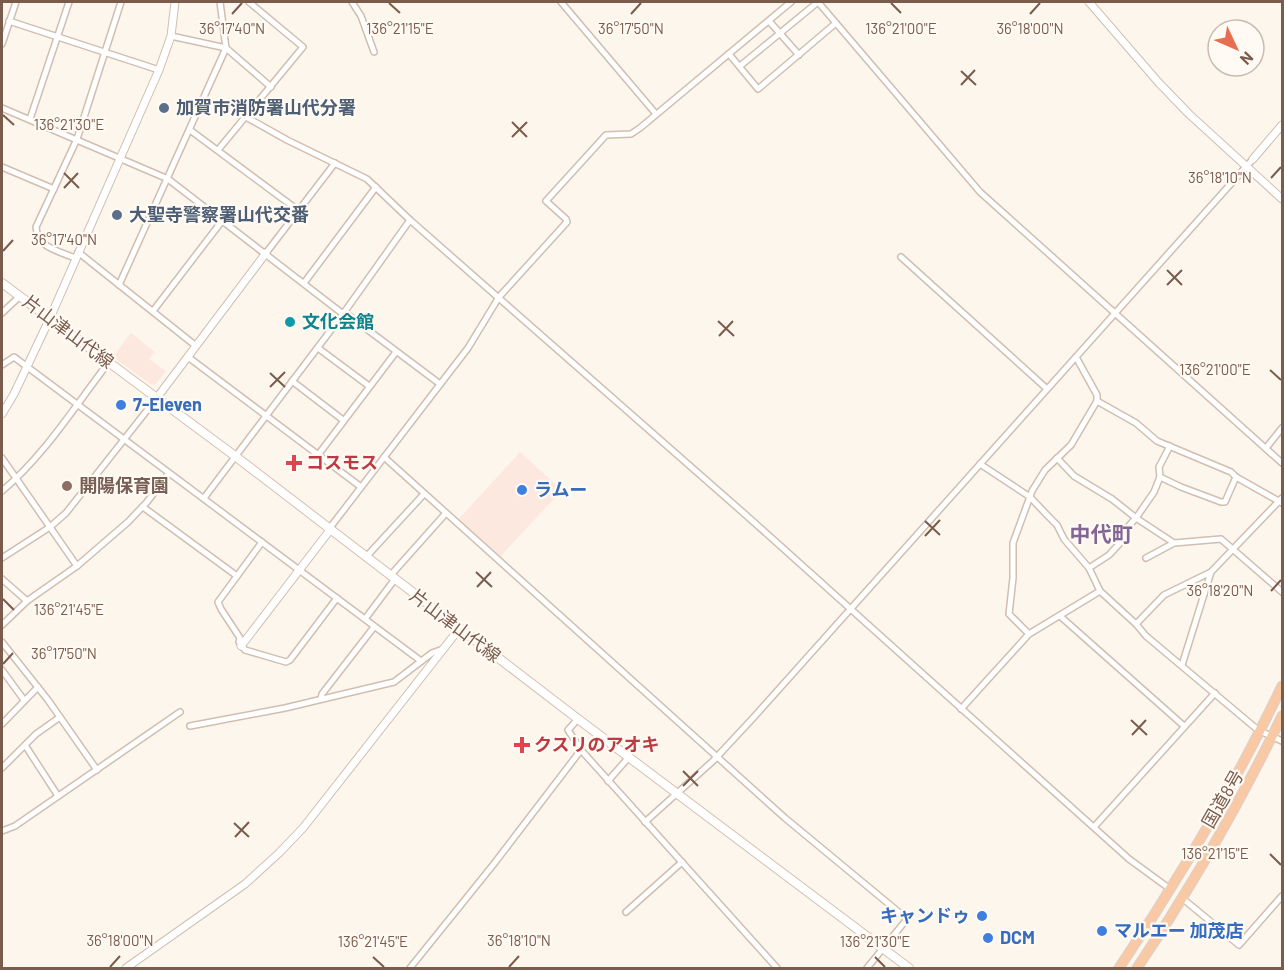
<svg xmlns="http://www.w3.org/2000/svg" width="1284" height="970" font-family="Barlow,'Noto Sans JP',sans-serif">
<rect width="100%" height="100%" fill="#fdf6ec"/>
<!-- commercial -->
<g fill="#fde8e0">
<polygon points="131,333 155,352 149,359 166,371 156,384 152,385 113,357"/>
<polygon points="520,452 562,490 499,558 458,520"/>
</g>
<g fill="none" stroke-linecap="round" stroke-linejoin="round">
<!-- minor casing -->
<g stroke="#d1beb0" stroke-width="8">
<g id="minor">
<polyline points="352,2 361,16 374,52"/>
<polyline points="561,2 656,114"/>
<polyline points="818,2 980,192 1282,463"/>
<polyline points="9,21 159,70"/>
<polyline points="769,21 799,55"/>
<polyline points="171,36 226,48 271,87"/>
<polyline points="2,44 16,2"/>
<polyline points="729,54 758,89 836,23"/>
<polyline points="740,66 818,2"/>
<polyline points="2,108 168,179 343,314"/>
<polyline points="246,117 287,140 367,179 410,220 747,516 1129,859 1170,889"/>
<polyline points="30,119 69,2"/>
<polyline points="190,130 299,211"/>
<polyline points="218,150 303,47 249,2"/>
<polyline points="2,167 54,189"/>
<polyline points="78,252 196,346"/>
<polyline points="266,253 335,163"/>
<polyline points="901,257 1046,388"/>
<path d="M75,258C59,251 37,248 36,227L77,139L121,2"/>
<polyline points="304,283 376,187"/>
<polyline points="119,285 226,48 220,2"/>
<polyline points="153,311 222,221"/>
<polyline points="344,312 440,384"/>
<polyline points="2,313 20,296"/>
<polyline points="318,348 369,386"/>
<polyline points="188,357 361,487"/>
<polyline points="2,365 14,357 421,661"/>
<polyline points="292,381 343,420"/>
<polyline points="1097,401 1136,423 1157,441 1231,472 1236,477 1282,503"/>
<polyline points="1266,448 1282,428"/>
<polyline points="318,455 396,352"/>
<polyline points="384,457 785,818 907,919 867,968"/>
<polyline points="2,458 77,566"/>
<polyline points="1057,458 1074,476 1112,499 1136,518 1174,543 1221,539 1282,592"/>
<polyline points="980,464 1030,497 1048,516 1057,525 1064,539 1089,568 1100,591 1136,624 1146,636 1258,730 1282,741"/>
<polyline points="1160,477 1181,487 1221,502 1225,502 1236,477"/>
<path d="M2,491C44,456 75,406 109,362"/>
<polyline points="204,498 343,314 410,220"/>
<polyline points="143,507 237,576"/>
<polyline points="329,529 468,348 499,297 567,222 566,219 546,201 606,135 631,134 640,128 791,2"/>
<polyline points="262,542 218,602 221,609 240,638 239,642 245,650 286,662 290,660 337,598"/>
<polyline points="366,557 424,494"/>
<polyline points="2,558 50,527 66,513 156,399"/>
<polyline points="1146,558 1174,543"/>
<polyline points="1089,568 1109,555 1120,543 1125,530 1136,518 1154,492 1160,477 1159,467 1170,446"/>
<polyline points="390,576 446,513"/>
<polyline points="2,579 27,601"/>
<polyline points="1060,616 1184,726"/>
<polyline points="365,619 395,579"/>
<polyline points="1136,624 1164,595 1211,572"/>
<polyline points="2,625 27,601 77,566 128,522 147,502 169,473"/>
<polyline points="1029,634 1009,614 1013,578 1013,543 1032,491 1045,470 1071,445 1097,401 1097,395 1076,357"/>
<polyline points="2,642 48,700 97,770"/>
<polyline points="1182,665 1211,572 1282,498"/>
<polyline points="2,670 24,700"/>
<polyline points="321,699 322,694 374,627"/>
<polyline points="961,709 1029,634 1100,591"/>
<polyline points="578,719 568,730 581,750 777,968"/>
<polyline points="2,724 38,687"/>
<polyline points="190,726 285,708 394,682 432,653 443,649"/>
<polyline points="25,745 58,796"/>
<polyline points="2,768 36,734 60,717"/>
<polyline points="608,781 629,757"/>
<polyline points="645,822 713,761 754,717 1253,159"/>
<polyline points="1094,827 1215,693"/>
<polyline points="2,831 15,826 180,712"/>
<polyline points="1182,898 1239,945 1282,896"/>
<polyline points="626,912 682,862"/>
<polyline points="410,968 493,865 581,750"/>
</g>
</g>
<!-- tertiary casing -->
<g stroke="#d1beb0" stroke-width="9">
<g id="tertiary">
<polyline points="1089,2 1159,83 1189,114 1282,199"/>
<polyline points="1253,159 1282,125"/>
<polyline points="156,399 266,253"/>
<polyline points="2,414 14,394 50,318 159,70 171,36 175,2"/>
<polyline points="241,646 330,530"/>
<polyline points="126,968 245,884 279,853 303,828 459,629"/>
</g>
</g>
<!-- secondary casing -->
<g stroke="#d6c0b0" stroke-width="10">
<polyline id="secondary" points="2,283 235,456 578,719 909,968"/>
</g>
<!-- trunk casing -->
<g stroke="#dad1cd" stroke-width="11">
<g id="trunk">
<path d="M1119,968C1180,878 1235,784 1282,686"/>
<path d="M1137,968C1191,888 1240,803 1282,716"/>
</g>
</g>
<!-- minor -->
<use href="#minor" stroke="#fff" stroke-width="5"/>
<!-- tertiary -->
<use href="#tertiary" stroke="#fff" stroke-width="7"/>
<!-- secondary -->
<use href="#secondary" stroke="#fff" stroke-width="8"/>
<!-- trunk -->
<use href="#trunk" stroke="#f9c8a4" stroke-width="9"/>
</g>
<!-- ticks -->
<path fill="none" stroke="#7a5c4d" stroke-width="2" d="M389,3L400,13M891,3L901,13M232,14L242,3M631,14L641,3M1030,14L1040,3M961,71L976,85M961,85L975,70M3,115L14,125M512,122L527,137M512,137L527,122M64,173L79,188M1271,178L1281,167M64,188L78,173M3,251L13,240M1167,270L1182,285M1167,285L1182,270M718,321L734,336M719,336L733,321M1270,370L1281,380M270,373L285,387M270,387L285,372M925,521L940,535M925,536L940,520M476,572L492,587M477,587L491,572M1271,591L1281,580M3,599L14,610M3,664L13,653M1131,720L1147,735M1132,735L1146,720M683,771L698,786M683,786L698,771M234,823L249,837M235,837L249,822M1270,854L1281,865M373,957L384,967M875,957L885,967M110,967L120,956M509,967L519,956"/>
<!-- markers -->
<g fill="#5c6f8a" stroke="#fffaf3" stroke-width="2">
<circle cx="164" cy="108" r="6"/>
<circle cx="117" cy="215" r="6"/>
</g>
<circle fill="#0f9aa8" stroke="#fffaf3" stroke-width="2" cx="290" cy="322" r="6"/>
<g fill="#3f7fe0" stroke="#fffaf3" stroke-width="2">
<circle cx="121" cy="405" r="6"/>
<circle cx="522" cy="490" r="6"/>
<circle cx="982" cy="916" r="6"/>
<circle cx="1102" cy="931" r="6"/>
<circle cx="988" cy="938" r="6"/>
</g>
<g fill="#e0444e" stroke="#fffaf3" stroke-width="2">
<path d="M291 454h6v6h6v6h-6v6h-6v-6h-6v-6h6z"/>
<path d="M519 736h6v6h6v6h-6v6h-6v-6h-6v-6h6z"/>
</g>
<circle fill="#8d6e63" stroke="#fffaf3" stroke-width="2" cx="67" cy="486" r="6"/>
<g text-anchor="middle" stroke-width="4.5" stroke-linejoin="round" paint-order="stroke">
<!-- service labels -->
<g font-size="18" font-weight="bold" fill="#4e5e75" stroke="#fffaf3" text-anchor="start">
<text x="176" y="114">加賀市消防署山代分署</text>
<text x="129" y="221">大聖寺警察署山代交番</text>
</g>
<!-- culture labels -->
<g font-size="18" font-weight="bold" fill="#0d838f" stroke="#fffaf3" text-anchor="start">
<text x="302" y="328">文化会館</text>
</g>
<!-- street labels -->
<g font-size="18" fill="#7a5c4d" stroke="#fffaf3">
<text transform="translate(68 332) rotate(37)" y="6">片山津山代線</text>
<text transform="translate(455 626) rotate(37)" y="6">片山津山代線</text>
<text transform="translate(1223 799) rotate(-60)" y="6">国道8号</text>
</g>
<!-- shop labels -->
<g font-size="18" font-weight="bold" fill="#366cbe" stroke="#fffaf3" text-anchor="start">
<text x="133" y="411">7-Eleven</text>
<text x="534" y="496">ラムー</text>
<text x="970" y="922" text-anchor="end">キャンドゥ</text>
<text x="1114" y="937">マルエー 加茂店</text>
<text x="1000" y="944">DCM</text>
</g>
<!-- health labels -->
<g font-size="18" font-weight="bold" fill="#be3a42" stroke="#fffaf3" text-anchor="start">
<text x="306" y="469">コスモス</text>
<text x="534" y="751">クスリのアオキ</text>
</g>
<!-- education labels -->
<g font-size="18" font-weight="bold" fill="#785e54" stroke="#fffaf3" text-anchor="start">
<text x="79" y="492">開陽保育園</text>
</g>
<!-- quarter labels -->
<g font-size="21" font-weight="bold" fill="#846695" stroke="#fffaf3">
<text x="1101" y="542">中代町</text>
</g>
</g>
<g font-size="15" text-anchor="middle" fill="#7a5c4d" stroke="#fffaf3" stroke-width="4.5" stroke-linejoin="round" paint-order="stroke">
<text x="400" y="34">136°21'15"E</text>
<text x="901" y="34">136°21'00"E</text>
<text x="232" y="34">36°17'40"N</text>
<text x="631" y="34">36°17'50"N</text>
<text x="1030" y="34">36°18'00"N</text>
<text x="69" y="130">136°21'30"E</text>
<text x="1220" y="183">36°18'10"N</text>
<text x="64" y="245">36°17'40"N</text>
<text x="1215" y="375">136°21'00"E</text>
<text x="1220" y="596">36°18'20"N</text>
<text x="69" y="615">136°21'45"E</text>
<text x="64" y="659">36°17'50"N</text>
<text x="1215" y="859">136°21'15"E</text>
<text x="120" y="946">36°18'00"N</text>
<text x="519" y="946">36°18'10"N</text>
<text x="373" y="947">136°21'45"E</text>
<text x="875" y="947">136°21'30"E</text>
</g>
<!-- border -->
<rect width="1284" height="970" fill="none" stroke="#7a5c4d" stroke-width="6"/>
<!-- north arrow -->
<g transform="translate(1236 48) rotate(134)"><circle r="28" fill="#fffaf3" stroke="#cabbb1" stroke-width="1.5"/>
<path d="M0-4.5L10 22L0 15L-10 22Z" fill="#e76f51"/>
<text y="-9" font-size="16" font-weight="bold" text-anchor="middle" fill="#7a5c4d">N</text>
</g>
</svg>
